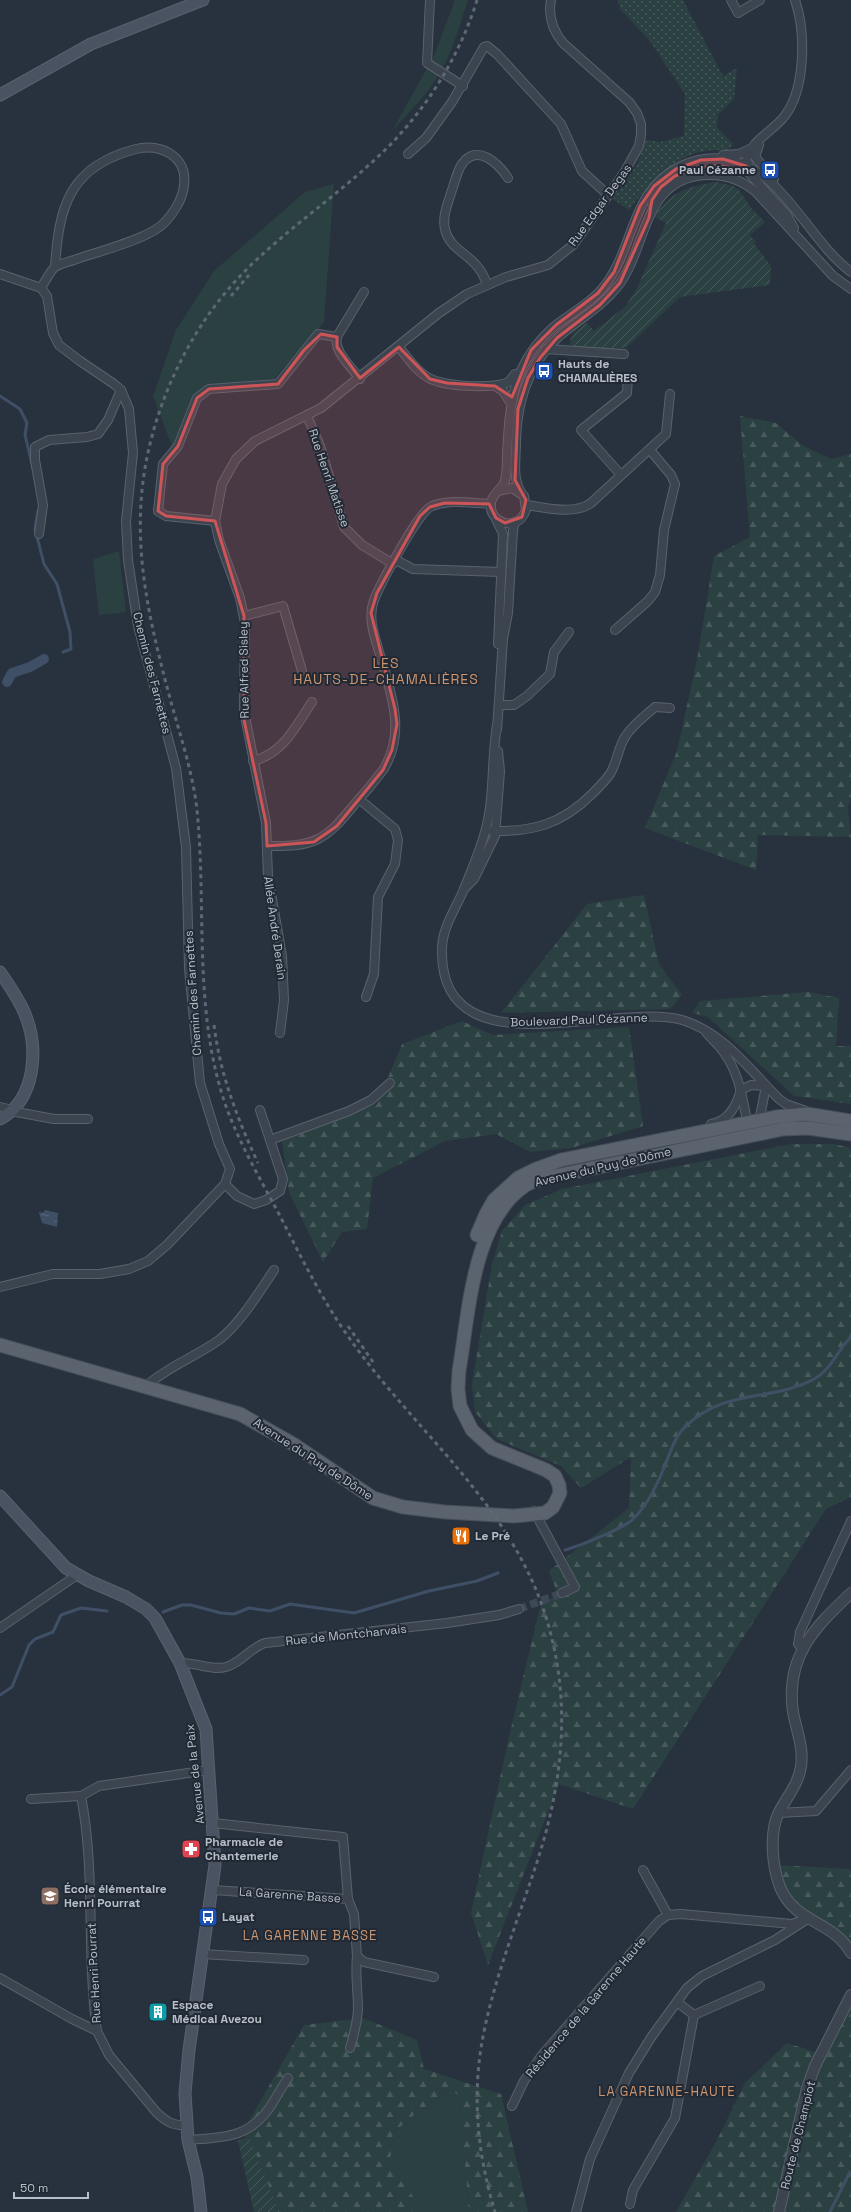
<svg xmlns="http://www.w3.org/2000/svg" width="851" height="2212" font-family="'Space Grotesk',sans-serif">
<defs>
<pattern id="forest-firs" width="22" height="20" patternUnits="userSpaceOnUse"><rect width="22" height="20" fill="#2b4041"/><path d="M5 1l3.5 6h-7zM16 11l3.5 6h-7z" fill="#485a5b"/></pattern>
<pattern id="park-dots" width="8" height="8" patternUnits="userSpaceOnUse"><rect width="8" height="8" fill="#2b4041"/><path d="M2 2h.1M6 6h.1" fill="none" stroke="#485a5b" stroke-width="1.8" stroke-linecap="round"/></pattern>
<pattern id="garden-furrows" width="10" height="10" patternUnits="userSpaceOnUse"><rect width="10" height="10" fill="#2b4041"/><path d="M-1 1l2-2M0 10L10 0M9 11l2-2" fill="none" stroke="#485a5b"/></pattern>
<pattern id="water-ripples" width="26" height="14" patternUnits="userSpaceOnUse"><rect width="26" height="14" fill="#3f5066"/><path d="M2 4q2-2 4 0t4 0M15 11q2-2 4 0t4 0" fill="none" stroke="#59677b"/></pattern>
</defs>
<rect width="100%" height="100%" fill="#28323f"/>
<!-- grass -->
<g fill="#2b4041">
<path d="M455,0H468C461,22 455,43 445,64C433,89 410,111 392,131L434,56Z"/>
<polygon points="334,184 324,322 274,379 205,386 172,446 153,396 176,330 214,271 305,192"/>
<polygon points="119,551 126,612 99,615 93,559"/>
<polygon points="448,2090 459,2094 469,2212 423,2212 389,2161 393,2134 410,2118"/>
</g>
<!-- forest -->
<g fill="url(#forest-firs)">
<polygon points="740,416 776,423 802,445 831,459 851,454 851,798 848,807 851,837 758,835 756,870 645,828 677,751 697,660 714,556 750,537"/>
<polygon points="644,895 659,964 682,995 670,1009 501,1013 587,904"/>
<polygon points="808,992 839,998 836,1046 851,1046 851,1104 794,1096 708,1017 692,1013 700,1001"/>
<polygon points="462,1021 493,1035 629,1027 643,1126 571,1148 530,1152 496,1134 445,1141 373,1178 367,1229 342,1232 323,1262 289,1192 282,1141 377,1104 402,1044"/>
<polygon points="791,1144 834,1144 851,1148 851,1497 826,1509 633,1809 559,1784 488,1965 471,1913 507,1745 541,1603 558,1595 549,1571 629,1508 631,1457 581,1488 561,1466 497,1439 475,1412 472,1384 492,1264 502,1231 525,1205 562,1189"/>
<polygon points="778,1865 851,1869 851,1945 789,1901"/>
<polygon points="851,2006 851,2212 676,2212 716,2142 745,2083 787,2043 822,2054"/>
<polygon points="363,2018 417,2040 424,2069 501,2094 528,2212 469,2212 459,2095 448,2090 410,2118 393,2134 390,2161 423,2212 276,2212 243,2131 304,2025"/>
</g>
<!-- park -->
<path fill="url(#park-dots)" d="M618,0H683L723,76L737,68L734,99L718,115L717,127L733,144L727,151C684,144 653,179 629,210L613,199L638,163L646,140L660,142L684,136L685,94L650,41L620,9Z"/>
<!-- garden -->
<g fill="url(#garden-furrows)">
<path d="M716,182L733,186L739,190L751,208L765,222L750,235L756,242L754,244L771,266L770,285L680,297L626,348H574L570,344C570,333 578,329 587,323L594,331L625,307L637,288L666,223L655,217C668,192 690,186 716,182Z"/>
<polygon points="249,2136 279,2212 254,2212 238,2141"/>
</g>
<!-- water -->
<polygon fill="url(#water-ripples)" points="45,1210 58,1213 57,1227 42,1223 39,1212 43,1213"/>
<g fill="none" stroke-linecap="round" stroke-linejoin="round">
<!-- stream -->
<g stroke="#3f5066" stroke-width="3">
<polyline points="0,396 20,409 27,423 25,435 33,468"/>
<polyline points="38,511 35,529 44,564 57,584 70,632 71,649 63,652"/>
<path d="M565,1550C579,1546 625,1528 633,1519C647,1506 656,1487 663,1470C669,1457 674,1437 685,1427C726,1387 771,1403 816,1378C832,1368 838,1349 851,1337"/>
<polyline points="163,1612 182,1605 191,1605 221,1613 234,1614 249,1608 270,1611 290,1604 354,1613 429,1591 477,1581 498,1573"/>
<polyline points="0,1695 12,1687 29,1645 35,1639 53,1632 61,1615 81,1608 107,1611"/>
<polyline points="830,2212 850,2172"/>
</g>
<!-- canal -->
<polyline stroke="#3f5066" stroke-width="10" points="7,682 12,673 30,667 44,659"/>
<!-- minor-tunnel -->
<polyline stroke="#3e4754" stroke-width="8" stroke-dasharray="8 4" stroke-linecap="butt" points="519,1609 562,1593"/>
<!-- minor casing -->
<g stroke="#59626c" stroke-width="10">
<g id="minor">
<polyline points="430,0 427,63 463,86"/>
<polyline points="731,0 738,13 760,0"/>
<polyline points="759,145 755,157 774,179"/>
<polyline points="408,154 426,138 452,102 484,47 487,46 497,54 561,124 582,171 608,195"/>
<polyline points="723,155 739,154 750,149"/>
<path d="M652,203C658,180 687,167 709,166C720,165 730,169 740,169L748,163"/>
<path d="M794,228L787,215L749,173L746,161C749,143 771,132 783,118C806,91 806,32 795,0"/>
<polyline points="0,274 41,288 47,296 53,333 59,345 80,361 114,384 121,390 129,409 133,453 126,521 128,560 138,626 176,768 186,847 189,968 200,1083 219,1144 230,1169 225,1184 167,1245 148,1261 129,1269 100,1274 53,1274 0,1287"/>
<path d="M487,284C485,279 483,274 480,270C470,254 449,249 445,229C442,216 448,203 452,190C455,182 457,171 462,164C477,143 498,163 508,178"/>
<path d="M41,288C45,282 49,273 54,268C58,264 68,262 74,260C96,252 150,239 165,222C174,213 183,198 184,185C188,156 160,143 136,149C70,166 59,205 55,267"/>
<path d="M399,347C407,357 415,370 427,377C443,387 492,389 509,382L515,374"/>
<polyline points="546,349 624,354"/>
<path d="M360,379C352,367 331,350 338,335L364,292"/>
<polyline points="495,386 503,391 510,402"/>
<polyline points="307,416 320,446 344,527 362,545 393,564"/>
<polyline points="621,475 581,430 627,393 628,377"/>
<path d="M498,491L512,488L524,496L526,510C524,515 521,520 516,522C503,527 489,517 491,503C492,493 502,490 505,481C507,472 507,462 507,453C510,401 513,361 556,325C573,312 594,301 606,284C636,243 630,191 681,166C696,159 713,156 730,160C784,172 809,241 851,272"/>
<path d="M521,492C512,478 516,459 516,442C517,397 531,357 568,329C586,315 604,304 618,286C648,247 642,178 706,175C726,174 742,180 756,192L833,276L851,289"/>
<path d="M527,505C545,508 575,515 591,503L666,434L670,394"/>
<polyline points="496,519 503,534 498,644"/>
<polyline points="215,521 166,516 158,511 163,464 178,446 197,398 209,389 278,384 318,334 337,337"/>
<polyline points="39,534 43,505 35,460 35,447 49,440 87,437 98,434 108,420 121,390"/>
<polyline points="396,560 413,569 501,572"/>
<polyline points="244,616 283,606 302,671"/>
<polyline points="615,630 648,601 655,592 660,575 664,530 675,484 671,475 650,450"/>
<polyline points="499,705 514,705 527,696 550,674 554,652 569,632"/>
<path d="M497,725C491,760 495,797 485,832C480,851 471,871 464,889C455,911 441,928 442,953C443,1072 613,1001 682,1020C723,1032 750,1070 779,1099L786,1104L806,1111"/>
<polyline points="497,730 503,639 508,613 513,530 515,522"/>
<path d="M253,761C284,753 295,727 312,702"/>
<polyline points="359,799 395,829 398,840 395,864 378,897 374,974 366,997"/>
<path d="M492,831C533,832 562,824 592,794C598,788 605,781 610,774C617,763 618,748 625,737C632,725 645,716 655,707L670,708"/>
<path d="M267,846C314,847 325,841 354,805C364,794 374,782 383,770C408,731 389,688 378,648C373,632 368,616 374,600C381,583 418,512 432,506C450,499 472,503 491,504"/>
<polyline points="464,889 474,879 495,836 500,771 498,751"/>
<path d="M706,1032C712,1040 720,1046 725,1054C739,1074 742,1097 747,1120L753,1124"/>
<path d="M280,1033L284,1000L282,956L268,876L266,823L244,711L245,623L240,598L219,540L215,521L222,484L236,459L255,441L321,408L439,313L467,294L506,277L548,265L573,245L624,173L639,146L641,135V124L637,113L629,102L563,43C553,31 548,16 551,0"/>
<polyline points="0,1107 13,1110"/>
<polyline points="11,1111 54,1119 88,1119"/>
<path d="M711,1124C729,1121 736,1106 741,1090L751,1085L766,1086L759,1122"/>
<polyline points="270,1140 349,1111 371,1100 390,1083"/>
<polyline points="644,1153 668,1144"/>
<polyline points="225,1184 237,1196 254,1204 266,1200 280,1191 283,1179 260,1110"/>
<path d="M146,1386C167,1367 195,1357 219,1340C239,1325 260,1291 274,1270"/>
<polyline points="534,1511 575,1587 562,1593"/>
<polyline points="0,1628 77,1575"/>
<polyline points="802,1648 798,1644 800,1632 851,1521"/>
<path d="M180,1663C195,1662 211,1671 226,1667C241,1663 250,1648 265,1643L447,1623L499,1615L519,1609"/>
<path d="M81,1796C96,1873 86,1953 97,2031"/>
<polyline points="31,1799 81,1796 99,1786 209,1770"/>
<polyline points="779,1813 816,1811 851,1770"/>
<polyline points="213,1823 343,1837 348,1899"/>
<polyline points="643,1870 668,1915"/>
<polyline points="213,1890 348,1899 354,1914 357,1956 364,1962 434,1977"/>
<polyline points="202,1954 304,1960"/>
<path d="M0,1978L72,2019L97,2031L109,2055L157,2113C167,2122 173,2126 187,2125"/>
<polyline points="694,2015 760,1986"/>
<path d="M350,2048C354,2035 357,2023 358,2010C358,1992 355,1974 357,1956"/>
<polyline points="512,2106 524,2081 542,2055 659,1921 668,1915 681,1914 792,1924 809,1918 775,1940 702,1976 687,1988 652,2036 629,2073 590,2159 576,2212"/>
<path d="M188,2140C223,2137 248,2139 270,2107C276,2098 281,2088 288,2078"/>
<polyline points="630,2204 633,2190 675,2118 694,2015 677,2002"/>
</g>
</g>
<!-- tertiary casing -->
<g stroke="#59626c" stroke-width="12">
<g id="tertiary">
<path d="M851,1593C814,1628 785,1657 793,1712C796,1729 804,1748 801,1766C799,1783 787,1797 779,1812C769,1832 772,1866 780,1887C795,1924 833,1920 851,1953"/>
<polyline points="779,2212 807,2088 815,2066 851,1995"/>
</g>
</g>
<!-- secondary casing -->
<g stroke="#59626c" stroke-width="13">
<g id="secondary">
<polyline points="0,95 91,44 203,0"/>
<path d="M0,972C9,985 19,999 25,1014C39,1048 36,1100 0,1119"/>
<polyline points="0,1496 66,1568 89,1581 126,1597 146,1609 155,1618 180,1663 206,1729 215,1865 189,2050 185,2093 188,2140 197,2177 201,2212"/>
</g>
</g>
<!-- primary casing -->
<g stroke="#454d58" stroke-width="15">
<g id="primary">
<polyline points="477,1235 486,1214 494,1200 518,1178 536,1169 561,1160 776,1117 807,1114 851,1121"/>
<path d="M0,1345L240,1414L293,1444L373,1498L403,1507L445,1512L514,1516L545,1513L553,1507L560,1493L559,1485L555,1476L546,1470L492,1448L472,1430L460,1406L458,1389L459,1371C469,1313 472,1224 523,1187C529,1182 538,1180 545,1178L783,1129L808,1128L851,1134"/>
</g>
</g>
<!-- minor -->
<use href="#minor" stroke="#3b444f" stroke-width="8"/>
<!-- tertiary -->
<use href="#tertiary" stroke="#3b444f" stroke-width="10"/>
<!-- secondary -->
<use href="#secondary" stroke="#4a5361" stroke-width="11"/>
<!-- primary -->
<use href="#primary" stroke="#5a636e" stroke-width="13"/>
<!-- rail -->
<g stroke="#5e6875" stroke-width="3" stroke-dasharray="4 4" stroke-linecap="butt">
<path d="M477,0C460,55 429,105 389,146C345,190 293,224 249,267C208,307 177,359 159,413C124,516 144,601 171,702C181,738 193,774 197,810C206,899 195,993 218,1080C230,1128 256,1171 279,1214C296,1247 312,1280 332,1312C402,1426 517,1499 551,1635C571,1712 561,1790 536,1865C517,1923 493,1981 482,2042C472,2099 478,2156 495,2212"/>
<polyline points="231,296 249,275"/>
<path d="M214,1025C220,1074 237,1118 258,1163"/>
<polyline points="348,1326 373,1362"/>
</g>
</g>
<!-- marked area -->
<path fill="#cd5558" fill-opacity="0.2" stroke="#cd5558" stroke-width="3" stroke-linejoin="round" d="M723,159L746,166L740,169L716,166L695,168L675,176L661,187L652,200L649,218L620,283L600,305L557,338L540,358L528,378L518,409L515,480L526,500L522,517L505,523L496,518L489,504L445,503L430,507L420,516L377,593L371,613L395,709L397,724L392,750L383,770L337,826L314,842L267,846L266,823L244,720V616L215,521L166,516L158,511L163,464L178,446L197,398L209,389L278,384L304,350L321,334L337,337V347L360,378L399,347L430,379L447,383L495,386L512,397L531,350L556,325L598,293L614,272L640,206L654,186L676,169L701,160Z"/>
<!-- icons -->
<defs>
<g id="bus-square" transform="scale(1)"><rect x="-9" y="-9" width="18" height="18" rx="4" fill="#1a4fb4" stroke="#202934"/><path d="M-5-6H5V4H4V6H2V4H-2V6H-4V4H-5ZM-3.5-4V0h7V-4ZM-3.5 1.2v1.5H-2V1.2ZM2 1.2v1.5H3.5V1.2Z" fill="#fff"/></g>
<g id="restaurant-square" transform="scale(1)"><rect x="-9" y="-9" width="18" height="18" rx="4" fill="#e8710a" stroke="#202934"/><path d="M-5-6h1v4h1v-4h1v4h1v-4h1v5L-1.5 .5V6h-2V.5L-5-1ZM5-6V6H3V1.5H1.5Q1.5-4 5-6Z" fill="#fff"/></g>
<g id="pharmacy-square" transform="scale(1)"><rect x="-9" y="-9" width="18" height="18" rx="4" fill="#e0444e" stroke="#202934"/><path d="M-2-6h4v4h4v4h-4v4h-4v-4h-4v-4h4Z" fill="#fff"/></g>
<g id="school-square" transform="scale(1)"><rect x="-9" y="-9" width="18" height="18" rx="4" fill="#8d6e63" stroke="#202934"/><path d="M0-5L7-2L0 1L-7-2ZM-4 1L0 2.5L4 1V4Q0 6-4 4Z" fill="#fff"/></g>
<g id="building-square" transform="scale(1)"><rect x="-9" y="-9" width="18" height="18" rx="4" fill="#0f9aa8" stroke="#202934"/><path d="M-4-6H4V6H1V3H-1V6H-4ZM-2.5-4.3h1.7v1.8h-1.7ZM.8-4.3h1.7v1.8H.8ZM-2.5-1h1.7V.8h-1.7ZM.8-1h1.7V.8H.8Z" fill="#fff"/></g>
</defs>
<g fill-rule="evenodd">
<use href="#bus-square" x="770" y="170"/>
<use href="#bus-square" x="544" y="371"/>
<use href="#restaurant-square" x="461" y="1536"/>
<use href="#pharmacy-square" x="191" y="1849"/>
<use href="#school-square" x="50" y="1896"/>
<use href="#bus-square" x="208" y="1917"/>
<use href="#building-square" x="158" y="2012"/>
</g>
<g text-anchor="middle" stroke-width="4" stroke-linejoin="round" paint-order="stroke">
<!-- poi labels -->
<g font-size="12" font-weight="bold" fill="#b8bfc9" stroke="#202934" text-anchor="start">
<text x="756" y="174" text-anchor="end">Paul Cézanne</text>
<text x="558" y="368">Hauts de<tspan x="558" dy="14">CHAMALIÈRES</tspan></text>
<text x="475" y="1540">Le Pré</text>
<text x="205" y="1846">Pharmacie de<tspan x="205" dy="14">Chantemerle</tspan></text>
<text x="64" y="1893">École élémentaire<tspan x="64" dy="14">Henri Pourrat</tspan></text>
<text x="222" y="1921">Layat</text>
<text x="172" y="2009">Espace<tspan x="172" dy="14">Médical Avezou</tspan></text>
</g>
<!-- street labels -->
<g font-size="12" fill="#b8bfc9" stroke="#202934">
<text transform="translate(600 205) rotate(-54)" y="4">Rue Edgar Degas</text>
<text transform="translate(329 478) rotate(71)" y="4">Rue Henri Matisse</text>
<text transform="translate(244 670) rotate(-91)" y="4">Rue Alfred Sisley</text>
<text transform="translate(152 673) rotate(76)" y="4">Chemin des Farnettes</text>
<text transform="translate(275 928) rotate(82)" y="4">Allée André Derain</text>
<text transform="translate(193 993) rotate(-94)" y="4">Chemin des Farnettes</text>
<text transform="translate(579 1020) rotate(-2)" y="4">Boulevard Paul Cézanne</text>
<text transform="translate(603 1167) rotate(-13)" y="4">Avenue du Puy de Dôme</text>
<text transform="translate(313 1459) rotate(33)" y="4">Avenue du Puy de Dôme</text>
<text transform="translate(346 1635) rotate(-6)" y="4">Rue de Montcharvais</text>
<text transform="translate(195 1774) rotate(-96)" y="4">Avenue de la Paix</text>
<text transform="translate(290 1895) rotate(4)" y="4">La Garenne Basse</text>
<text transform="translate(94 1973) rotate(-93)" y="4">Rue Henri Pourrat</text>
<text transform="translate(586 2007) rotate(-50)" y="4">Résidence de la Garenne Haute</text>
<text transform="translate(798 2135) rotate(-76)" y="4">Route de Champiot</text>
</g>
<!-- neighbourhood labels -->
<g font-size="13" letter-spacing="1" fill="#cd956f" stroke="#202934">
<text x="310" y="1940">LA GARENNE BASSE</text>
<text x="667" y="2096">LA GARENNE-HAUTE</text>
</g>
<!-- quarter labels -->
<g font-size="14" letter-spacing="1" fill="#cd956f" stroke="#202934">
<text x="386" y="668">LES<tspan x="386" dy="16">HAUTS-DE-CHAMALIÈRES</tspan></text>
</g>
</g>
<!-- scale -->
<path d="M14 2192v6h74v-6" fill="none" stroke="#b8bfc9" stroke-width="2"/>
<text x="20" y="2192" font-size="12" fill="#b8bfc9" stroke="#202934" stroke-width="3" paint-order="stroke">50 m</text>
</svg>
